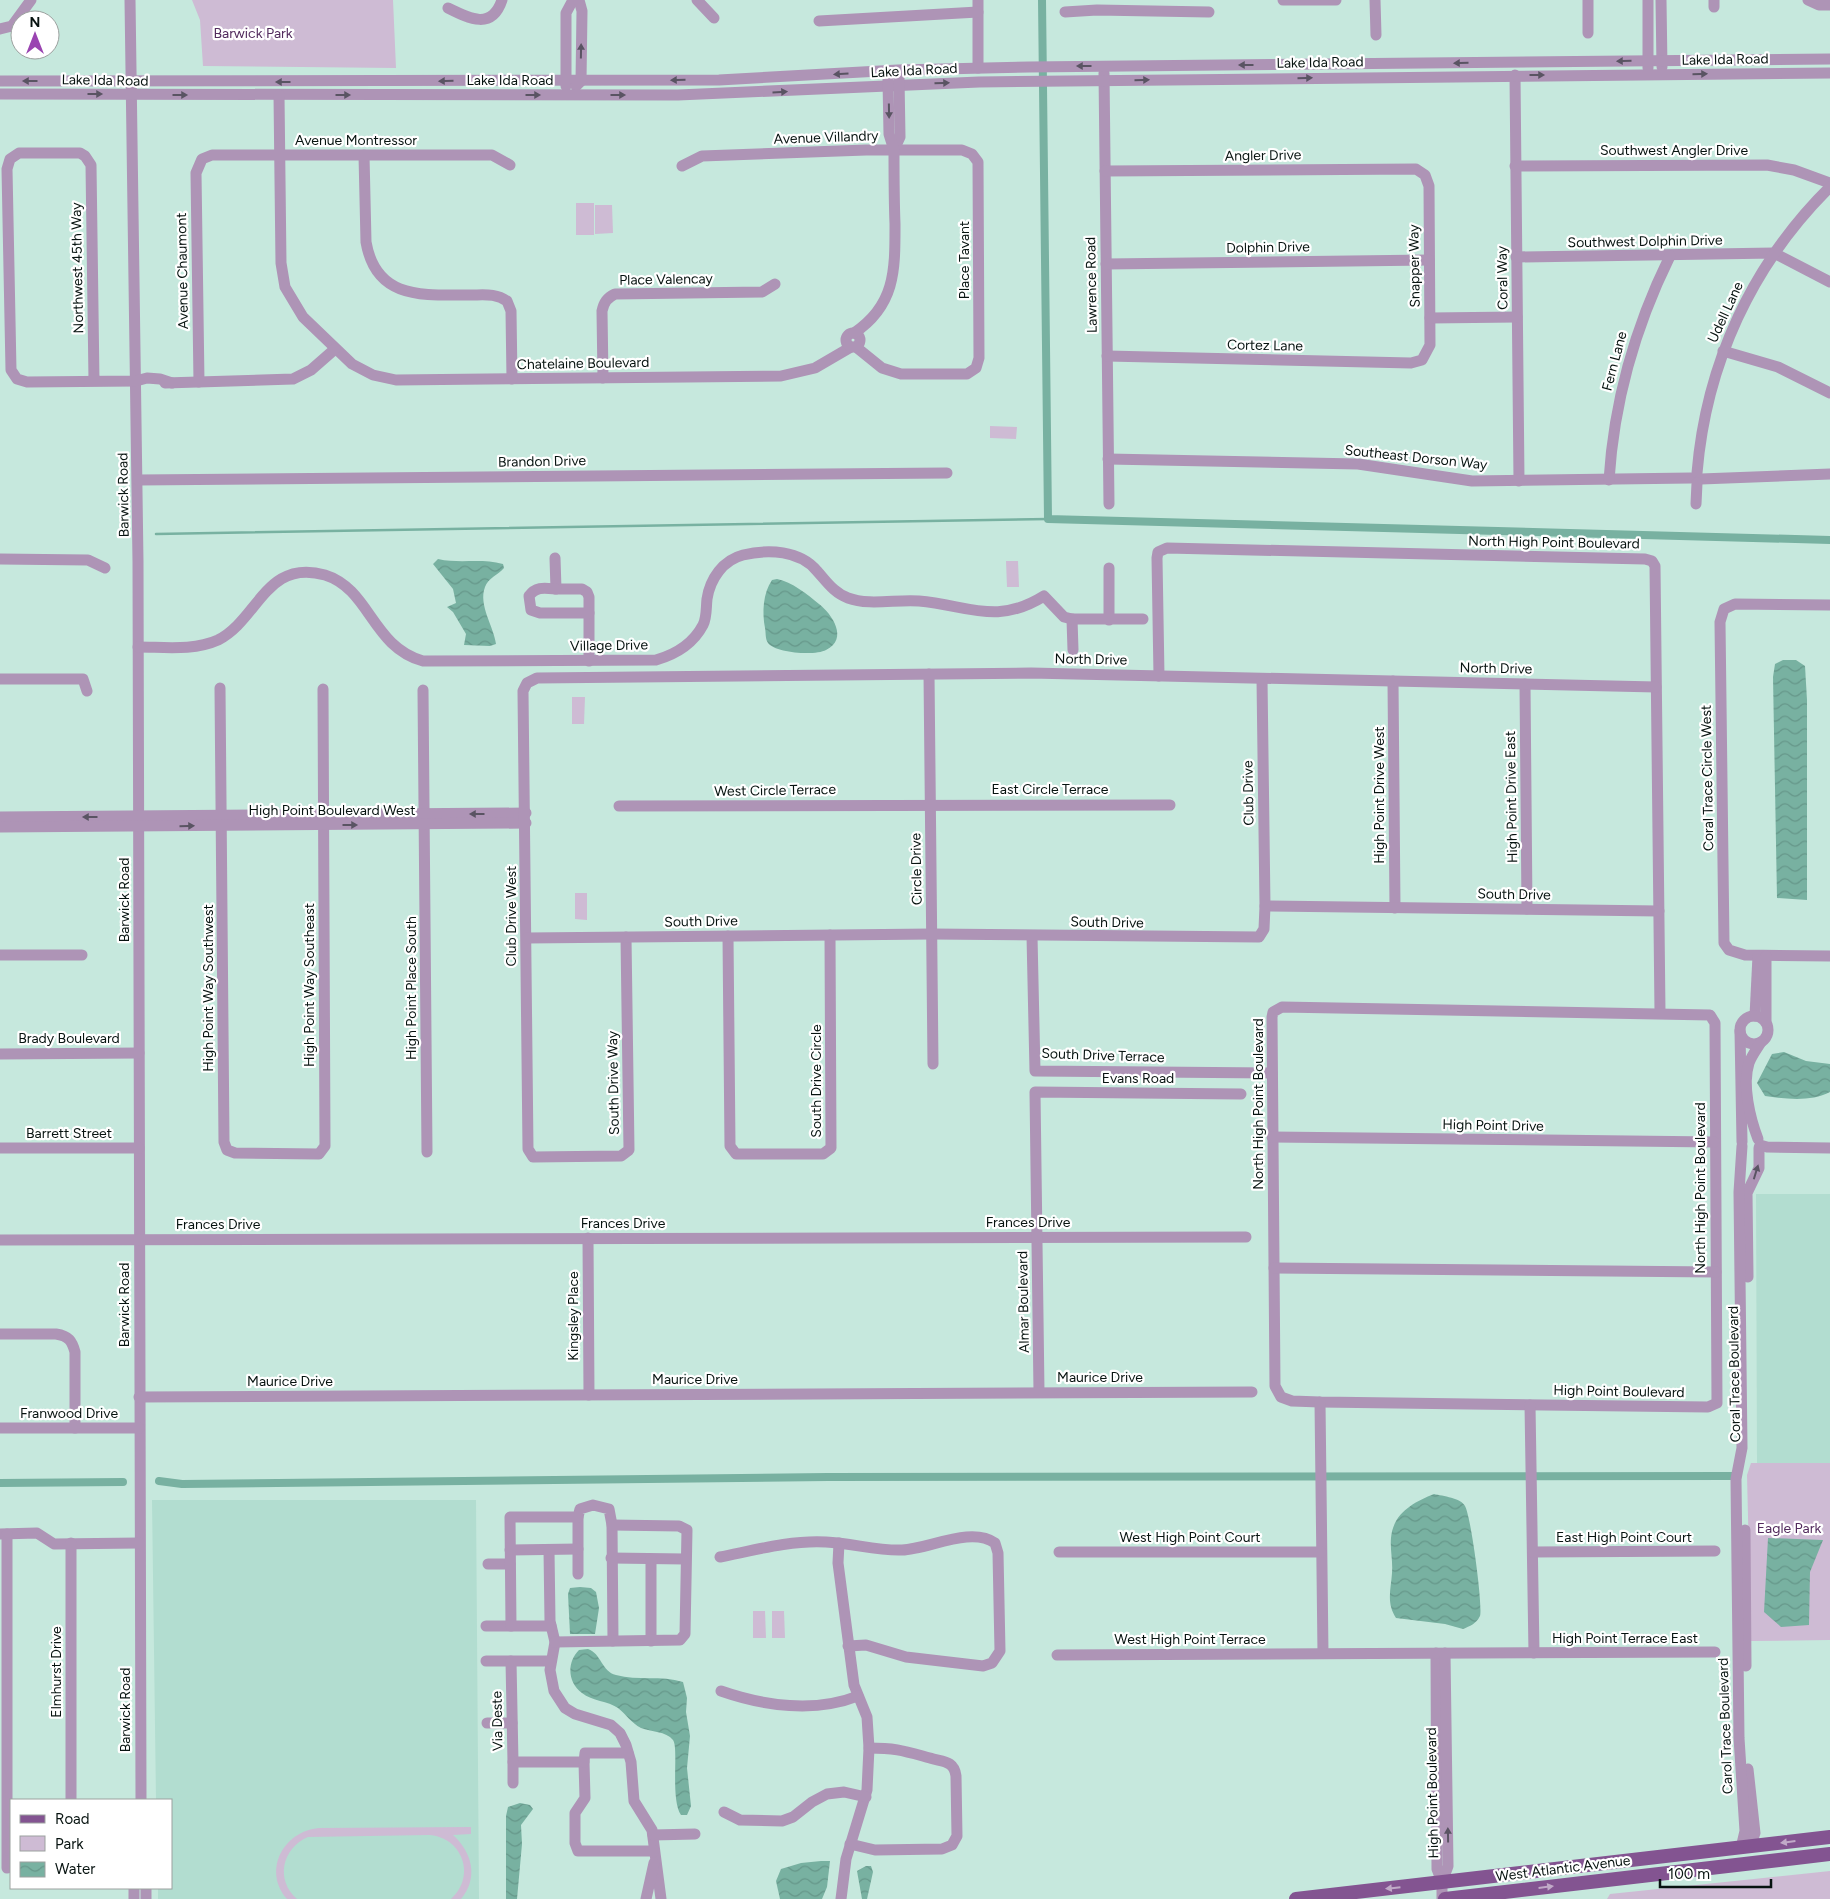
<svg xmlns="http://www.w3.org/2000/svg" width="1830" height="1899" font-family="Figtree,sans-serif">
<defs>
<pattern id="water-waves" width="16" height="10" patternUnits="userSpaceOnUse" patternTransform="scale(1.25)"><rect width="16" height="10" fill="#78b1a1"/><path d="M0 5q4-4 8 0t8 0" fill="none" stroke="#66978a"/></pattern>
</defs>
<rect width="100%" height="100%" fill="#c6e8dd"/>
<!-- built -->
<g fill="#b2ddd0">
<polygon points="1756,1194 1830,1194 1830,1463 1757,1463"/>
<polygon points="152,1500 476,1500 479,1899 158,1899 158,1888 171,1888 171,1800 156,1800"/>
</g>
<!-- green -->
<g fill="#cebbd4">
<polygon points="192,0 393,0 396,68 203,66 200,20"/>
<rect x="576" y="203" width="18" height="32"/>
<polygon points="595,205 612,205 613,233 595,234"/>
<polygon points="990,426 1017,427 1016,439 990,438"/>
<polygon points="1006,561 1018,561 1019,587 1007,587"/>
<polygon points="572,697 585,697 584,724 572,724"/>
<polygon points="575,893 587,893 587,920 575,919"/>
<polygon points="1751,1463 1830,1463 1830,1640 1751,1641 1747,1475"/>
<polygon points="753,1611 765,1611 766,1638 753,1638"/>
<polygon points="772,1611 784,1611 785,1638 772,1638"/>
<path d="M471,1827V1834L453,1835C472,1852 479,1878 461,1899H451C477,1876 462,1837 429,1835L308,1837C282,1848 275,1880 297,1899H287C262,1870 284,1831 319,1828Z"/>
<polygon points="1830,1871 1830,1899 1607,1899 1610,1894"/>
</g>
<!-- water -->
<g fill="url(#water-waves)">
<path d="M438,559C460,564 481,558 503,564L504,568C498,575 488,578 485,587C478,605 494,627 496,644L490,646L464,645L466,634L453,612L447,607L456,603L453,589L433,564Z"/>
<path d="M777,579C792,582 807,594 819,604C832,614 849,639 826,650C815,656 775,653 768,643C765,639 766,632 765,628C762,612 763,593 772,580Z"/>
<polygon points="1783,660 1796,660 1805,666 1807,700 1807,900 1777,898 1773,677 1775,664"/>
<path d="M1784,1052L1806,1061L1830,1064V1092C1811,1102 1786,1099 1765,1096L1757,1083L1772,1054Z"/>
<path d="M1434,1494C1443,1496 1461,1498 1465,1506C1471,1516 1483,1607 1480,1616C1476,1624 1470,1626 1463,1629L1445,1624L1396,1618C1386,1603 1391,1589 1392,1573C1393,1561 1390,1550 1391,1538C1393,1513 1414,1502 1434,1494Z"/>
<polygon points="1768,1538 1823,1540 1810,1572 1809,1625 1781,1627 1764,1612"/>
<polygon points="580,1587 591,1588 596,1592 599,1608 595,1634 570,1634 568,1594 570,1588"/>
<path d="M588,1649C601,1653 602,1672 616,1675C638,1681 661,1675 683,1682L687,1698L686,1712L690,1736L687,1768L691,1806L687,1815H681C670,1799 679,1748 673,1740C666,1731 651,1732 641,1728C631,1723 626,1714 618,1708C608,1701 592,1701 582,1693C567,1682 567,1662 579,1650Z"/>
<polygon points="520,1803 530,1805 533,1809 521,1825 522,1844 517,1899 506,1899 506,1816 508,1807"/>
<polygon points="821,1861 830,1861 827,1887 822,1899 780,1899 776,1881 781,1869 801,1863"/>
<polygon points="866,1866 871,1866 873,1872 867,1899 862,1899 857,1871"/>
</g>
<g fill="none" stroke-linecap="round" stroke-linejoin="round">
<!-- stream -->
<polyline stroke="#78b1a1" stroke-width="2.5" points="156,534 1048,519"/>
<!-- canal -->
<g stroke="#78b1a1" stroke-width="8">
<polyline points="1042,0 1048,519 1830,540"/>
<polyline points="159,1481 182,1484 828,1477 1733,1476"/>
<polyline points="0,1483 123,1482"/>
</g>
<!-- minor -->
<g stroke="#ae94b6" stroke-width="11">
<polyline points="130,0 138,562 141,1800"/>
<polyline points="697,0 714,18"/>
<polyline points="978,0 978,68"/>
<polyline points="1283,0 1336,0"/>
<polyline points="1375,0 1376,35"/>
<polyline points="1588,0 1588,33"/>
<polyline points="1648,0 1648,68"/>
<polyline points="1661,0 1662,67"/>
<polyline points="1808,0 1819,5 1830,5"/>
<polyline points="1714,7 1714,0"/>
<path d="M448,8C470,19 492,30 502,0"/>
<polyline points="1065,12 1097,10 1209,12"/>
<polyline points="819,21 978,12"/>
<polyline points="0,29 12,26 31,0"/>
<polyline points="1104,73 1109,504"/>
<polyline points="1515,75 1519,481"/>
<polyline points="0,81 719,80 898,70 1029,67 1830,59"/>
<polyline points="566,86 566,13 573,0"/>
<polyline points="576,86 581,81 582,11 579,0"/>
<polyline points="0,94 678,95 979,82 1830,73"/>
<polyline points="279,95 281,263 285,287 303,317 352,364 373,375 396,380 781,376 815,368 851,347"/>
<polyline points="894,150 900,137 899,78"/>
<path d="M364,155L366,242C376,300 423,295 470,295C484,295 496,293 507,301L511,311L512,379"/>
<polyline points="682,166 702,156 866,150 962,150 972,154 978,162 979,358 976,368 967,374 901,374 882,368 856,347"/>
<polyline points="1515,166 1767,165 1794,170 1830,183"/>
<polyline points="1105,171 1416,169 1425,175 1429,186 1430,345 1422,360 1411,363 1107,356"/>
<polyline points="1516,257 1774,253 1830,282"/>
<polyline points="1106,264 1429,260"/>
<polyline points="1430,318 1517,317"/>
<circle cx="853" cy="340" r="7"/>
<path d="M854,333C896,305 895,269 895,224C894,199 894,175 894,150L889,134L888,80"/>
<polyline points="1723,351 1778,367 1830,393"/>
<path d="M603,378L602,311C604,302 607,298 615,294L762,292L775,284"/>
<polyline points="94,381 91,165 85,156 80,153 19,153 10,159 7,169 11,370 17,379 27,382 136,381 147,378 160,379 172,383"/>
<polyline points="199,382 196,173 202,159 212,155 492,155 510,165"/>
<polyline points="165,383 293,379 311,370 335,349"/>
<polyline points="1108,459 1358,464 1472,481 1691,478"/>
<path d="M1697,473C1706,364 1752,264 1830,187"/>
<polyline points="1701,479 1830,474"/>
<polyline points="138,480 947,473"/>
<path d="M1609,480C1614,400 1635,327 1670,256"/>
<polyline points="1696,504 1697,483"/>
<polyline points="555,558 556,589 582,589 587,592 589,597 589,661"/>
<polyline points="0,559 88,560 105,568"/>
<polyline points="1109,568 1109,620"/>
<path d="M556,589C545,588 536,586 529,596L531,610L540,613H589"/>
<polyline points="1830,605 1735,604 1724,609 1720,622 1724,943 1729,950 1745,955 1830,956"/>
<polyline points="1072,619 1073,650"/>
<path d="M138,647C164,647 194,651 218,640C258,620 266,558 325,575C370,589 372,647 423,661L656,660C677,654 693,644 703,625C707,617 706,607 707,599C710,579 723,560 743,555C768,549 800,550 817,571C827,582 834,593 848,598C869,606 897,599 919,601C968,605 996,626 1044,596L1064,617L1072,619H1143"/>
<polyline points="929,674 933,1064"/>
<polyline points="1159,676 1157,558 1158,552 1167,548 1645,559 1652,561 1655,566 1660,1012"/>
<polyline points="0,679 83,679 87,691"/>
<polyline points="1393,681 1395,908"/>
<polyline points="1525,684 1527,909"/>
<polyline points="220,688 224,1142 227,1150 235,1153 319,1154 325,1146 323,689"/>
<polyline points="423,690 427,1152"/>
<polyline points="619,806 1170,805"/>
<polyline points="0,817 526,813"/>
<polyline points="0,827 526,823"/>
<polyline points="1265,906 1659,911"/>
<polyline points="728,936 730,1146 736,1154 823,1154 831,1148 830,935"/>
<polyline points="1032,936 1035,1071 1272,1073"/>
<polyline points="626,937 629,1150 621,1156 533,1157 528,1149 523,691 527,683 537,678 1031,673 1656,687"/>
<polyline points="527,938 932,934 1259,937 1264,929 1265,906 1262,679"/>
<polyline points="0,955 82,955"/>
<polygon points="1282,1007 1710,1015 1715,1023 1717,1403 1708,1407 1320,1402 1292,1401 1281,1397 1275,1386 1272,1017 1273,1012"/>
<polyline points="1755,1016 1758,956"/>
<circle cx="1754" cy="1030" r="14"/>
<polyline points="1766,1022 1766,956"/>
<polyline points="1740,1031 1742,1142"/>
<polyline points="0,1054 139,1053"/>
<polyline points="1272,1137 1714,1142"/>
<path d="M1758,1139C1750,1118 1742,1085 1749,1063C1752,1055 1757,1049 1761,1042"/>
<polyline points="1760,1145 1767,1147 1830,1148"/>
<polyline points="0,1148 139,1148"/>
<polyline points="588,1238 589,1395"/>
<polyline points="0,1240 1246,1237"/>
<polyline points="1274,1268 1716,1272"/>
<polyline points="1748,1277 1747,1193 1759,1168 1759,1148"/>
<path d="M0,1334H56C69,1336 72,1341 75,1352V1428"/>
<polyline points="1039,1392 1035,1092 1241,1094"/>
<polyline points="139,1397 1252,1392"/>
<polyline points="1320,1402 1323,1653"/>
<polyline points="1530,1405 1534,1653"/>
<polyline points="0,1428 139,1428"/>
<polyline points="578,1517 578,1574"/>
<polyline points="1745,1530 1746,1666"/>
<polyline points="0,1534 37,1533 54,1544 139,1543"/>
<polyline points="7,1534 7,1868"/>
<polyline points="71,1543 71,1800"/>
<polyline points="839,1543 838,1563 854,1685 867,1717 869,1748 867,1790 846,1859 841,1899"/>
<polyline points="510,1550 578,1549"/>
<polyline points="549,1550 550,1621 555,1642 550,1670 554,1691 565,1708 575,1714 611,1725 620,1733 626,1745 631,1762 634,1801 652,1830 661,1899"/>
<polyline points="1059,1552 1321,1552"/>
<polyline points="1533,1552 1715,1551"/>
<path d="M720,1557C755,1550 791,1540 826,1542C852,1543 877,1551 902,1550C929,1549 971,1526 995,1543L998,1553L1000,1651L992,1663L983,1666L906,1657L866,1645L848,1646"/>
<polyline points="611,1558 685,1559"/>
<polyline points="488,1564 510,1564"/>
<polyline points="486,1626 511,1626"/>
<polyline points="551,1626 511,1626 510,1517 578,1517 580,1509 593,1505 609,1509 612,1525 613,1641"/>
<polyline points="651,1641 651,1559"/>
<polyline points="555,1642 680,1640 685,1634 687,1530 679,1526 612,1525"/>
<polyline points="1436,1653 1437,1869 1442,1882 1442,1899"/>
<polyline points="1057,1655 1715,1652"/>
<polyline points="486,1661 511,1661"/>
<polyline points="551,1661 511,1661 513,1762 584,1762 585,1798 575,1813 575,1843 578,1851 654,1851"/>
<path d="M721,1691C764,1706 815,1713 858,1696"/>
<polyline points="487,1723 512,1723"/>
<polyline points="513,1762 513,1783"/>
<polyline points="584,1762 585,1753 628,1753"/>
<polyline points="1748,1769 1755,1833 1750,1847"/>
<polyline points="724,1812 740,1820 782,1821 793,1817 812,1802 827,1794 844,1792 866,1797"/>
<polyline points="653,1835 695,1834"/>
<path d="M850,1844L875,1850L942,1849L952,1845L957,1836L956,1776C954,1760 942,1762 930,1758C904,1751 896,1748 869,1748"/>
<polyline points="1741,1848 1745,1831 1739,1738 1736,1479 1742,1448 1739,1192 1742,1146"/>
<polyline points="1442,1882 1448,1866 1445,1653"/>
<polyline points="134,1899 134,1888"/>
<polyline points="146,1899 146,1888"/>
<polyline points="646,1899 654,1863"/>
</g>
<!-- major -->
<g stroke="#835491" stroke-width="14">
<polyline points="1296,1899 1830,1837"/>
<polyline points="1445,1899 1830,1854"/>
</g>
</g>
<!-- one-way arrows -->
<defs><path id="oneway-solid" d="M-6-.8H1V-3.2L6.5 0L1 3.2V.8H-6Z" transform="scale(1.25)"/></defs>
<g fill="#5a5463">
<use href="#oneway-solid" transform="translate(581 51) rotate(-89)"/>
<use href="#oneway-solid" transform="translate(1624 61) rotate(179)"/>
<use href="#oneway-solid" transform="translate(1461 63) rotate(179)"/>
<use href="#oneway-solid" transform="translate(1246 65) rotate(180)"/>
<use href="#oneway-solid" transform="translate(1084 66) rotate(180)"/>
<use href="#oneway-solid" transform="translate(841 74) rotate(176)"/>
<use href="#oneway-solid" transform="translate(1700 74) rotate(-1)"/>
<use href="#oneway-solid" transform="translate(1537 75)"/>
<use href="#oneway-solid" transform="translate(1305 78) rotate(-1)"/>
<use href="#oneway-solid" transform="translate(678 80) rotate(179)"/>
<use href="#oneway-solid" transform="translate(1142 80) rotate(-1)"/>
<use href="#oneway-solid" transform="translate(30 81) rotate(180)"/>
<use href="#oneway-solid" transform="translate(446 81) rotate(179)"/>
<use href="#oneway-solid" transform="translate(283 82) rotate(-180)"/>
<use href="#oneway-solid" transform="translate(942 83) rotate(-2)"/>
<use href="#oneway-solid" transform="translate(780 92) rotate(-3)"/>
<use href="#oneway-solid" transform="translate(95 94)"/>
<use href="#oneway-solid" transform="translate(180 95)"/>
<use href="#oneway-solid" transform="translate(343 95)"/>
<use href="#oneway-solid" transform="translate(533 95)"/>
<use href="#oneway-solid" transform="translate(618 95)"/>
<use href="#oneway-solid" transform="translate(889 111) rotate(89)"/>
<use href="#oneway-solid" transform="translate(477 814) rotate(180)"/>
<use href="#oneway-solid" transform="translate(90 817) rotate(180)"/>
<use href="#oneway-solid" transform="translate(350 825)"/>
<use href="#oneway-solid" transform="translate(187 826) rotate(-1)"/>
<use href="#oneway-solid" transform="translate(1756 1172) rotate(-73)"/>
<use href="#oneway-solid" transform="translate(1448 1835) rotate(-91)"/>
</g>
<g fill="#c1aac8">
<use href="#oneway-solid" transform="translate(1788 1842) rotate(173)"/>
<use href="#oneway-solid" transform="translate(1546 1887) rotate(-7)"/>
<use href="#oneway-solid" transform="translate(1393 1888) rotate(174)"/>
</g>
<g text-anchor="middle" stroke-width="4.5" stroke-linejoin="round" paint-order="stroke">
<!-- park labels -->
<g font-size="14" fill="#522b5d" stroke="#fff">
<text x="253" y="38">Barwick Park</text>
<text x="1789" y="1533">Eagle Park</text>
</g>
<!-- street labels -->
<g font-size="14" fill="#071310" stroke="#fff">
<text transform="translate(1725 59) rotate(-1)" y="5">Lake Ida Road</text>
<text transform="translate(1320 62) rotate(-1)" y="5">Lake Ida Road</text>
<text transform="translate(914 70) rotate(-3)" y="5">Lake Ida Road</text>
<text transform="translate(105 80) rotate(1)" y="5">Lake Ida Road</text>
<text x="510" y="85">Lake Ida Road</text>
<text transform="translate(826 137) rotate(-2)" y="5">Avenue Villandry</text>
<text x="356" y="145">Avenue Montressor</text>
<text x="1674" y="155">Southwest Angler Drive</text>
<text transform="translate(1263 155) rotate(-1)" y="5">Angler Drive</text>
<text transform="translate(1645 241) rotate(-1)" y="5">Southwest Dolphin Drive</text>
<text transform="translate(1268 247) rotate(-1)" y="5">Dolphin Drive</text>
<text transform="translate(964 260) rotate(-90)" y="5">Place Tavant</text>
<text transform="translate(1414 266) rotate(-91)" y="5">Snapper Way</text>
<text transform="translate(77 268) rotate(-91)" y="5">Northwest 45th Way</text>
<text transform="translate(182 271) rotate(-91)" y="5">Avenue Chaumont</text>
<text transform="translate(1502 278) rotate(-91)" y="5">Coral Way</text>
<text transform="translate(666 279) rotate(-1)" y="5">Place Valencay</text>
<text transform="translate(1091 285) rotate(-91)" y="5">Lawrence Road</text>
<text transform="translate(1725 312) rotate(-65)" y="5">Udell Lane</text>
<text transform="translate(1265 345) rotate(1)" y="5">Cortez Lane</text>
<text transform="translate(1614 361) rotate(-75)" y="5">Fern Lane</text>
<text transform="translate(583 363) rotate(-1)" y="5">Chatelaine Boulevard</text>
<text transform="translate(1416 457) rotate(6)" y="5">Southeast Dorson Way</text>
<text transform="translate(542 461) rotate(-1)" y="5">Brandon Drive</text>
<text transform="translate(123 495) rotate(-91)" y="5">Barwick Road</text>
<text transform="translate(1554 542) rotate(1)" y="5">North High Point Boulevard</text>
<text transform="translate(609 645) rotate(-1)" y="5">Village Drive</text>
<text transform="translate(1091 659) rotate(1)" y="5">North Drive</text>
<text transform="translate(1496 668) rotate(1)" y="5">North Drive</text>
<text transform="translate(1707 778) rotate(-91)" y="5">Coral Trace Circle West</text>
<text x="1050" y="794">East Circle Terrace</text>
<text transform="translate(775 790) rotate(-1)" y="5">West Circle Terrace</text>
<text transform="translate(1248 793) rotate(-91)" y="5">Club Drive</text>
<text transform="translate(1379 795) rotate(-90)" y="5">High Point Drive West</text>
<text transform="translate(1511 797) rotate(-91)" y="5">High Point Drive East</text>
<text x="332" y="815">High Point Boulevard West</text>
<text transform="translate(916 869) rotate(-91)" y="5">Circle Drive</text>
<text transform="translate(1514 894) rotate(1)" y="5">South Drive</text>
<text transform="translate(124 900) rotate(-90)" y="5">Barwick Road</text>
<text transform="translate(511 916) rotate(-90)" y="5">Club Drive West</text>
<text transform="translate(701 921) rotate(-1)" y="5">South Drive</text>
<text transform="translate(1107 922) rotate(1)" y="5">South Drive</text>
<text transform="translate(309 985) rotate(-90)" y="5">High Point Way Southeast</text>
<text transform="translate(208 988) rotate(-90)" y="5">High Point Way Southwest</text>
<text transform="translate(411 988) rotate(-90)" y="5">High Point Place South</text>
<text x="69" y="1043">Brady Boulevard</text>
<text transform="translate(1103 1055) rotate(2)" y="5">South Drive Terrace</text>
<text x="1138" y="1083">Evans Road</text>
<text transform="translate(816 1081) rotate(-90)" y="5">South Drive Circle</text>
<text transform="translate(613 1083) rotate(-91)" y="5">South Drive Way</text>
<text transform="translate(1258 1104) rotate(-90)" y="5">North High Point Boulevard</text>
<text transform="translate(1493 1125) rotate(1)" y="5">High Point Drive</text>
<text x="69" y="1138">Barrett Street</text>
<text transform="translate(1700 1188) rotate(-90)" y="5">North High Point Boulevard</text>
<text x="1028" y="1227">Frances Drive</text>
<text x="623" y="1228">Frances Drive</text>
<text x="218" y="1229">Frances Drive</text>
<text transform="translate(1023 1302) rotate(-91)" y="5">Almar Boulevard</text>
<text transform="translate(124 1305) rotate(-90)" y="5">Barwick Road</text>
<text transform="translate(573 1316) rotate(-90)" y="5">Kingsley Place</text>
<text transform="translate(1734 1374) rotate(-91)" y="5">Coral Trace Boulevard</text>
<text x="1100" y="1382">Maurice Drive</text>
<text x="695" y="1384">Maurice Drive</text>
<text x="290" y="1386">Maurice Drive</text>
<text transform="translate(1619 1391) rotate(1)" y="5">High Point Boulevard</text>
<text x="69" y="1418">Franwood Drive</text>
<text x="1190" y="1542">West High Point Court</text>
<text x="1624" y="1542">East High Point Court</text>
<text x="1625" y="1643">High Point Terrace East</text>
<text x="1190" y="1644">West High Point Terrace</text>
<text transform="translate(56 1672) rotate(-90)" y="5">Elmhurst Drive</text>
<text transform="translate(125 1710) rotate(-90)" y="5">Barwick Road</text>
<text transform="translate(497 1721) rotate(-91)" y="5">Via Deste</text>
<text transform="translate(1725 1726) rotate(-92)" y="5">Carol Trace Boulevard</text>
<text transform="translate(1432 1793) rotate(-91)" y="5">High Point Boulevard</text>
<text transform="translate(1563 1868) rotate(-7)" y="5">West Atlantic Avenue</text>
</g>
</g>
<!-- legend -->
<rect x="10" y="1799" width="162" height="90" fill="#ffffff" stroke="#9ca19f"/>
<rect x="20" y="1815" width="25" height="8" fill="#835491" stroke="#9ca19f"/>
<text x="55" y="1824" font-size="15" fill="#071310">Road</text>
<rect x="20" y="1836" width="25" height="15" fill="#cebbd4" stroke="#9ca19f"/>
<text x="55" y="1849" font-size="15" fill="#071310">Park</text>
<rect x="20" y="1862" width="25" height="15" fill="url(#water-waves)" stroke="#9ca19f"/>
<text x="55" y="1874" font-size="15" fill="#071310">Water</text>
<!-- north arrow -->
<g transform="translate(35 35)"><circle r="24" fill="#ffffff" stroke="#9ca19f"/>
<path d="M0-4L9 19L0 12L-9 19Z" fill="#9a44b1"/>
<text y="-8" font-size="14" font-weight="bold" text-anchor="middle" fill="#071310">N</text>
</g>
<!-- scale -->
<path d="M1660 1879v8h111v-8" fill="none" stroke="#071310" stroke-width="2.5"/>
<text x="1668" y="1879" font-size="15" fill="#071310" stroke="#ffffff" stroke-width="4" paint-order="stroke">100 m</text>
</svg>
